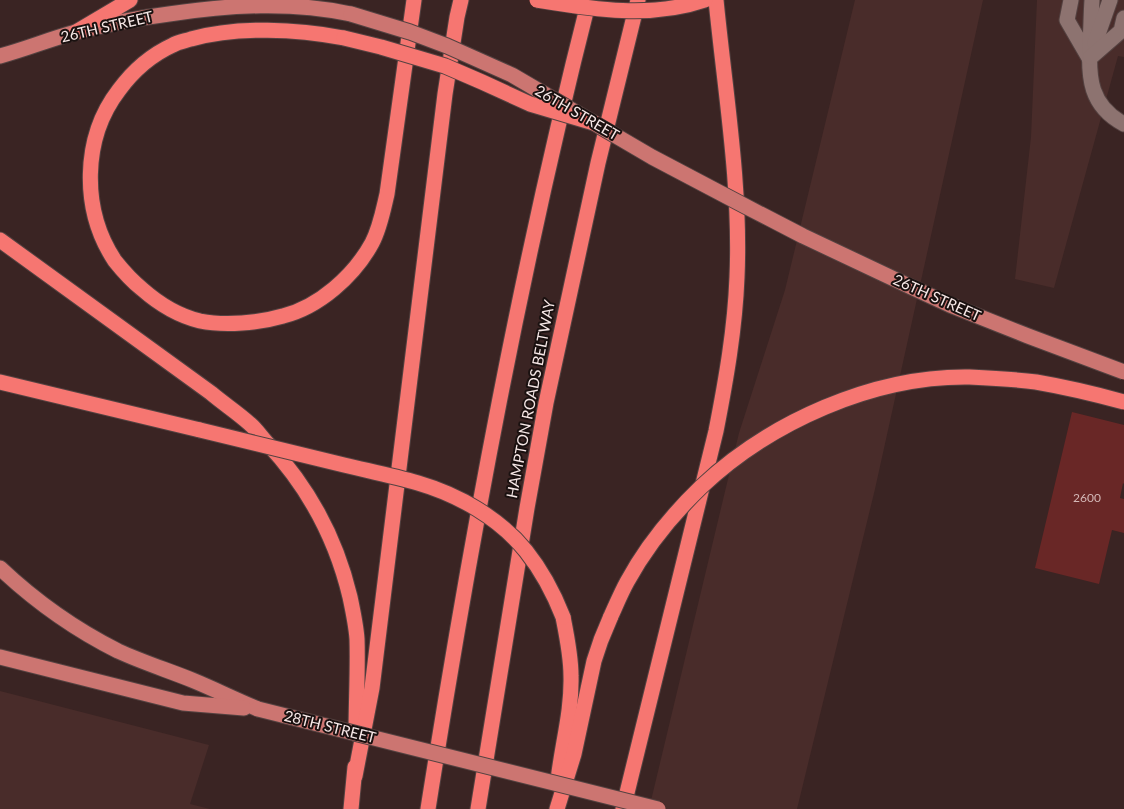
<svg xmlns="http://www.w3.org/2000/svg" width="1124" height="809" font-family="Lato,sans-serif">
<rect width="100%" height="100%" fill="#3a2423"/>
<!-- built -->
<g fill="#492c2a">
<polygon points="855,0 983,0 875,489 797,809 649,809 739,433 785,290"/>
<polygon points="1037,0 1124,0 1124,57 1118,56 1054,288 1015,279 1031,137"/>
<polygon points="0,691 209,745 190,804 210,809 0,809"/>
</g>
<!-- building -->
<polygon fill="#692726" points="1072,412 1124,425 1124,484 1123,483 1120,498 1124,499 1124,533 1112,530 1099,584 1035,568"/>
<g fill="none" stroke-linecap="round" stroke-linejoin="round">
<!-- minor casing -->
<g stroke="#544241" stroke-width="17">
<g id="minor">
<polyline points="1071,0 1067,20 1089,58"/>
<path d="M1092,0C1091,14 1091,29 1090,43C1088,78 1090,106 1124,124"/>
<polyline points="1095,43 1110,0"/>
<polyline points="1091,57 1121,31 1124,18"/>
</g>
</g>
<!-- major casing -->
<g stroke="#544241" stroke-width="17">
<g id="major">
<path d="M0,56C26,49 50,39 76,32C107,24 138,18 169,14C230,5 291,1 351,14"/>
<path d="M0,568C35,601 74,629 118,651C142,662 167,670 192,680C214,689 236,700 258,709"/>
<polyline points="0,657 183,703 244,708"/>
</g>
</g>
<!-- highway casing -->
<g stroke="#544241" stroke-width="17">
<g id="highway">
<polyline points="76,32 130,0"/>
<path d="M344,38C297,29 238,26 191,39C185,41 178,42 173,45C151,55 133,71 119,90C82,138 81,210 115,261C123,271 132,281 142,289C159,304 179,316 200,321C225,326 259,323 283,316C319,307 354,276 372,243C380,228 383,211 387,194L414,0"/>
<path d="M0,240L211,393C224,404 238,413 250,424C257,430 262,438 268,444C310,489 336,538 350,597C353,611 356,625 357,639C358,670 356,703 356,734"/>
<polyline points="0,382 200,430"/>
<polyline points="355,776 372,688 445,94 457,17 461,0"/>
<path d="M558,780C562,745 572,711 571,676C571,656 567,637 563,617"/>
<polyline points="351,809 355,767"/>
<path d="M428,809C471,537 521,267 589,0"/>
<polyline points="478,809 527,508 546,403 598,163 638,0"/>
<polyline points="557,809 574,754 594,661 601,640 611,616"/>
<path d="M623,809L716,431C726,380 735,329 737,277C741,184 725,92 716,0"/>
</g>
</g>
<!-- minor -->
<use href="#minor" stroke="#8d7370" stroke-width="15"/>
<!-- major -->
<use href="#major" stroke="#cc7571" stroke-width="15"/>
<!-- highway -->
<use href="#highway" stroke="#f67671" stroke-width="15"/>
<!-- major-bridge casing -->
<g stroke="#544241" stroke-width="17" stroke-linecap="butt">
<g id="major-bridge">
<polyline points="351,14 410,32 447,46 512,75 652,157 745,206 803,236 911,287 950,305 1028,336 1124,372"/>
<polyline points="258,709 658,809"/>
</g>
</g>
<!-- highway-bridge casing -->
<g stroke="#544241" stroke-width="17" stroke-linecap="butt">
<g id="highway-bridge">
<path d="M537,0C592,9 650,19 705,0"/>
<polyline points="344,38 381,47 445,66 482,82 530,104 594,123"/>
<path d="M200,430C248,442 296,453 344,465C369,471 394,476 418,483C459,495 499,518 526,551C542,571 554,594 563,617"/>
<path d="M611,616C616,605 621,593 627,582C646,547 673,514 701,487C770,422 873,376 968,377C990,378 1013,379 1036,382C1065,387 1095,394 1124,402"/>
</g>
</g>
<!-- major-bridge -->
<use href="#major-bridge" stroke="#cc7571" stroke-width="15"/>
<!-- highway-bridge -->
<use href="#highway-bridge" stroke="#f67671" stroke-width="15"/>
</g>
<g text-anchor="middle" stroke-width="4" stroke-linejoin="round" paint-order="stroke">
<!-- number labels -->
<g font-size="12" fill="#d4b8b7">
<text x="1087" y="502">2600</text>
</g>
<!-- street labels -->
<g font-size="15" fill="#f7e8e7" stroke="#1a1110">
<text transform="translate(107 27) rotate(-13)" y="5">26TH STREET</text>
<text transform="translate(577 113) rotate(30)" y="5">26TH STREET</text>
<text transform="translate(937 298) rotate(24)" y="5">26TH STREET</text>
<text transform="translate(531 399) rotate(-79)" y="5">HAMPTON ROADS BELTWAY</text>
<text transform="translate(330 727) rotate(14)" y="5">28TH STREET</text>
</g>
</g>
</svg>
